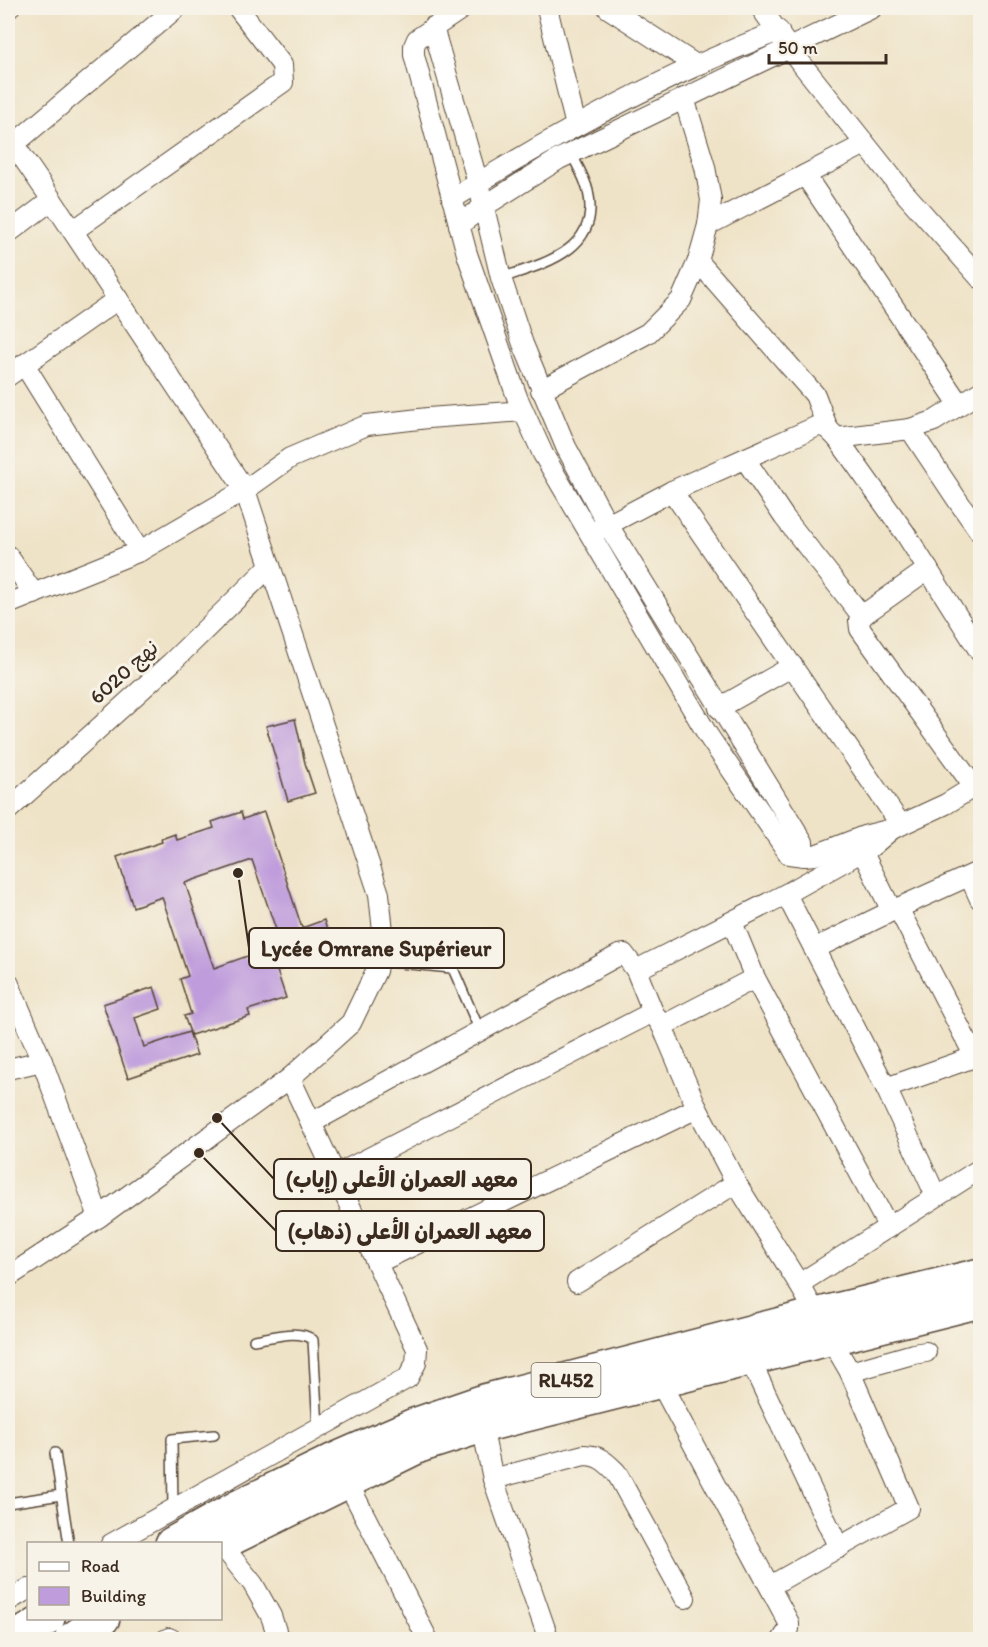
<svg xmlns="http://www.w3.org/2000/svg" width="988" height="1647" font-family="Itim,'Playpen Sans Arabic',sans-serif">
<rect width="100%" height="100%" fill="#f7f3e8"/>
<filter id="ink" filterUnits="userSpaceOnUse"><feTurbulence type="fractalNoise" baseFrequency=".0167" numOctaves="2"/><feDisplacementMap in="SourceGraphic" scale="12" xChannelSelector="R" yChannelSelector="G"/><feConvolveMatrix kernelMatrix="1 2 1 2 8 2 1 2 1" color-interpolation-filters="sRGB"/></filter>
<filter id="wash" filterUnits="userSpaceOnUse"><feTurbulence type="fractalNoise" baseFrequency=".008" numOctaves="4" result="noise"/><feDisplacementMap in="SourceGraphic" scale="24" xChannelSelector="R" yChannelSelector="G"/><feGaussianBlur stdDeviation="1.35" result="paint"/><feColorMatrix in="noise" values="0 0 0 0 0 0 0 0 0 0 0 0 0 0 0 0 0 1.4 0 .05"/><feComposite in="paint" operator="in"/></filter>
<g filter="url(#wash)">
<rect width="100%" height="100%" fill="#efe3c7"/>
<g id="blocks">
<!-- building -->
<g fill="#bf9cdc" fill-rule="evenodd">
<polygon points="295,719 305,763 315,793 288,801 266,726"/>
<path d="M241,812L243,819L264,812L302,928L324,920L334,952L277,971L286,998L248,1010L250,1016L191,1035L184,1016L191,1014L180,979L188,976L162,897L133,907L117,857L162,842L161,839L175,834L177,840L214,828L212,822ZM252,860L281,944L214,968L185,883Z"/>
<polygon points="154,987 161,1009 135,1018 144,1047 189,1032 197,1055 128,1078 103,1004"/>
</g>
</g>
</g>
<g filter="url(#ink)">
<use href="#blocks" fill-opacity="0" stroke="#564637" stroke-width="1.5"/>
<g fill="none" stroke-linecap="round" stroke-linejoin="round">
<!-- lane casing -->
<g stroke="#564637" stroke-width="12">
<g id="lane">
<path d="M501,278C543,264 602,250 588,191C585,178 577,165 571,153"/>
<polyline points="378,961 451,968 454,971 480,1031"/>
<path d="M254,1340C271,1338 299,1328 313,1340L318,1428"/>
<polyline points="55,1453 69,1544"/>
<polyline points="8,1503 61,1495"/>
<polyline points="173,1509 172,1439 214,1435"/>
</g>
</g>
<!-- street casing -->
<g stroke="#564637" stroke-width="22">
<g id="street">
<polyline points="463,8 417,39 414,46 414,55 467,254 517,397 543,454 709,737 789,854 804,856 815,855 864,836 892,829"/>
<polyline points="547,8 576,126"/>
<polyline points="608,8 696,65"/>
<polyline points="761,8 789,48 902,190 980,278"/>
<polyline points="8,9 9,8"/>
<polyline points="433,27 478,183 501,278 523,344 566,447 608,525 803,842 804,856"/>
<polyline points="8,136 52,200 245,490 379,894 383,931 376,971 351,1023 290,1078 99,1217 8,1277"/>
<polyline points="13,145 176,8"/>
<polyline points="805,175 959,404"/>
<path d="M452,199C556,134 664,75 779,31"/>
<polyline points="459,225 483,207 559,159 872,8"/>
<polyline points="708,225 865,144"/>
<polyline points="73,231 283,82 282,65 238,8"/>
<polyline points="8,233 52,200"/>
<polyline points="698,261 815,395 828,429"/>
<polyline points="24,364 140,551"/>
<polyline points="8,376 118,299"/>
<polyline points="541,390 648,333 681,300 698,261 708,225 711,200 705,167 684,98"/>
<polyline points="910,429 958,501 980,532"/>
<polyline points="837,438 910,429 934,421 980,392"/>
<polyline points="745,459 784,517 862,616"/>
<polyline points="672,491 901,825"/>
<polyline points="596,531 672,491 820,425 828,429 837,438 905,533 980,652"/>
<polyline points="8,556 34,594"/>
<polyline points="928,569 866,613 859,620 860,629 974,787"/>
<polyline points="8,604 140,551 245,490 290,458 367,425 428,418 523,411"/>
<polyline points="719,708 793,666"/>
<polyline points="8,810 171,663 270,566"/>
<polyline points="862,851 892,911"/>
<polyline points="970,877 980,899"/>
<polyline points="786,894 886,1088 936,1196"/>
<polyline points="898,908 975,1057"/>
<polyline points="732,922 755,978 889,1228"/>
<polyline points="814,949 898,908 980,871"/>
<polyline points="636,970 786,894 872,846 892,829 946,804 980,783"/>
<polyline points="8,982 42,1061 99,1217"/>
<polyline points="662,1026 755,978"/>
<polyline points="8,1069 42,1061"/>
<polyline points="886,1088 980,1055"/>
<polyline points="311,1123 619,955 624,954 636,970 653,1012 662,1026 697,1108 736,1183 799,1284 850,1372 909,1508 770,1586"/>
<polyline points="336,1175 653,1012"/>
<polyline points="377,1263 697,1108"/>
<polyline points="577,1282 736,1183"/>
<polyline points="799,1284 980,1169"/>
<polyline points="749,1358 839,1548"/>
<polyline points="850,1372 913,1354 926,1352"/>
<polyline points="660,1382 789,1623 789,1629 782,1640"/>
<polyline points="482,1426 493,1479 549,1640"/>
<path d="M493,1479L584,1455C599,1455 606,1462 616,1472L685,1598"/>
<polyline points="347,1481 428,1640"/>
<polyline points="111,1544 408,1378 416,1363 417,1349 290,1078"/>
<polyline points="221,1544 253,1584 271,1616 279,1640"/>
<polyline points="8,1601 28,1589"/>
<polyline points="165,1640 169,1638 173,1640"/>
</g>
</g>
<!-- highway casing -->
<g stroke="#564637" stroke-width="36">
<g id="highway">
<polyline points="172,1544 240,1506 334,1460 414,1425 484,1401 816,1315 980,1275"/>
<polyline points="220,1544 419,1446 482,1426 980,1301"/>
<polyline points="13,1640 48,1618"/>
<polyline points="71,1640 103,1618"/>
</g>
</g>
<!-- lane -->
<use href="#lane" stroke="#fff" stroke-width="9"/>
<!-- street -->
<use href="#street" stroke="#fff" stroke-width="20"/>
<!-- highway -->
<use href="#highway" stroke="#fff" stroke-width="33"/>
</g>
</g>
<g text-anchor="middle" stroke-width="6" stroke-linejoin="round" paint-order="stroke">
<!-- shield labels -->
<rect fill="#f7f3e8" stroke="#73665b" stroke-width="1.5" x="531.5" y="1363" width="69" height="34" rx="4.5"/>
<g font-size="20" font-weight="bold" fill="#3b2a1e">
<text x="566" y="1387">RL452</text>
</g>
<!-- street labels -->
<g font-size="21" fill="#3b2a1e" stroke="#f7f3e8">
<text transform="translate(124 672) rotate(-42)" y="7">نهج 6020</text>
</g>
</g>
<!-- callouts -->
<path fill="none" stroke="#3b2a1e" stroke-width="2" d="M238 873L249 948M217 1118L274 1179M199 1153L276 1231"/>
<g fill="#3b2a1e" stroke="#f7f3e8" stroke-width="2">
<circle cx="238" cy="873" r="6"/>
<circle cx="217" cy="1118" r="6"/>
<circle cx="199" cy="1153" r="6"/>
</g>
<g fill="#f7f3e8" stroke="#3b2a1e" stroke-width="2">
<rect x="249" y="928" width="255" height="40" rx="6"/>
<rect x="274" y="1159" width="257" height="40" rx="6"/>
<rect x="276" y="1211" width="268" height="40" rx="6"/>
</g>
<g font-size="22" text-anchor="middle" font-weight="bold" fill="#3b2a1e">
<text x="376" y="956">Lycée Omrane Supérieur</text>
<text x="402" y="1187">معهد العمران الأعلى (إياب)</text>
<text x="410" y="1239">معهد العمران الأعلى (ذهاب)</text>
</g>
<!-- margin -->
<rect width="988" height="1647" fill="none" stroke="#f7f3e8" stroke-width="30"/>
<!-- legend -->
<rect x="27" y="1542" width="195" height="78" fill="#f7f3e8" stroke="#aca397" stroke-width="1.5"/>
<rect x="39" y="1562" width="30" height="9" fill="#ffffff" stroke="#aca397" stroke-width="1.5"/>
<text x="81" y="1572" font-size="18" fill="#3b2a1e">Road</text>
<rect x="39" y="1587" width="30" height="18" fill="#bf9cdc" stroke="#aca397" stroke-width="1.5"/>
<text x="81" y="1602" font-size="18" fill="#3b2a1e">Building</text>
<!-- scale -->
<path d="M769 54v9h117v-9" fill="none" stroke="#3b2a1e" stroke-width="3"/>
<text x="778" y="54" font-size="18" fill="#3b2a1e" stroke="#f7f3e8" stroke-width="4.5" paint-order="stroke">50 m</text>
</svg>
